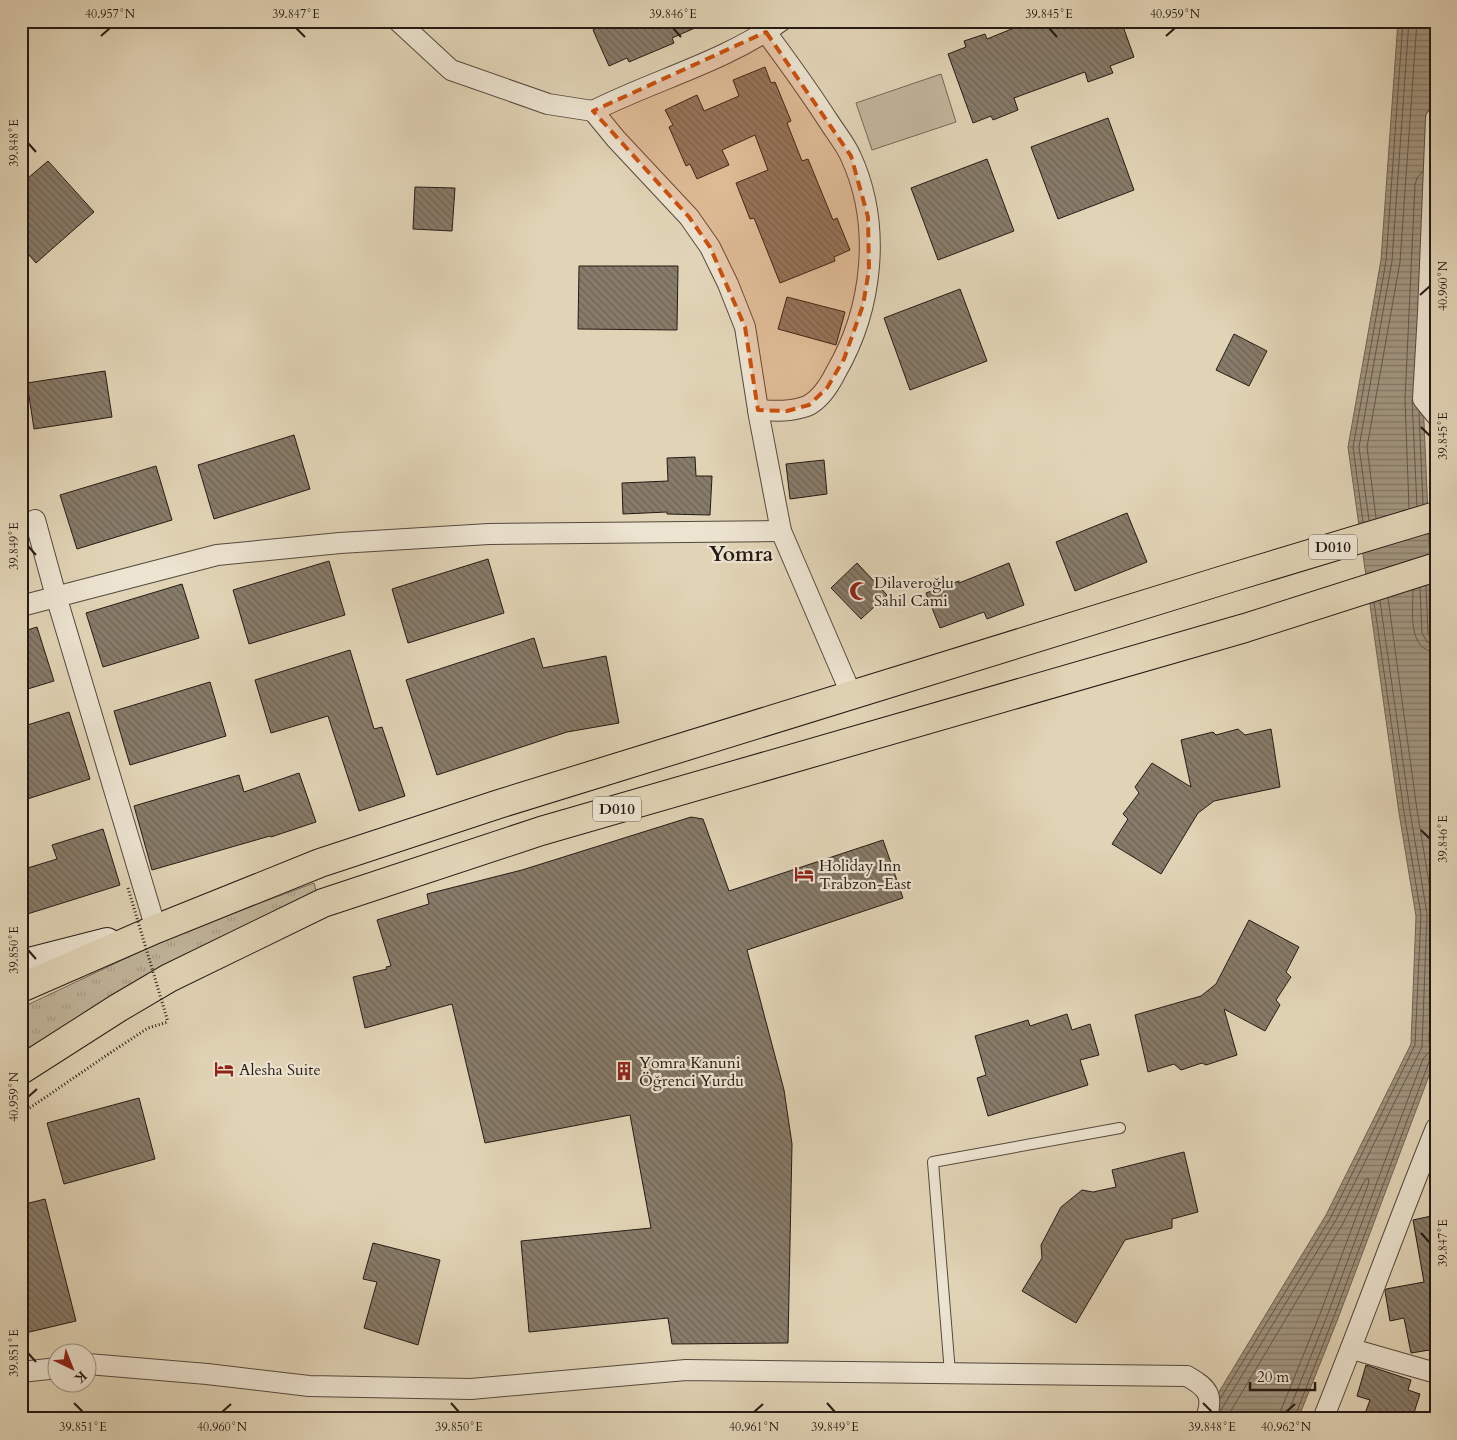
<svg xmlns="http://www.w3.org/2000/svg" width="1457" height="1440" font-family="Cardo,serif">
<defs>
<pattern id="grass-tufts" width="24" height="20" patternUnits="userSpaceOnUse" patternTransform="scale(1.25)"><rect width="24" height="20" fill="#c1b59b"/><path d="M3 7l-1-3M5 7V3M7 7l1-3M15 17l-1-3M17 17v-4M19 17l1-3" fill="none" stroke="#a69b85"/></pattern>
<pattern id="water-rules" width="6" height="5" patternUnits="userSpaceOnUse" patternTransform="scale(1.25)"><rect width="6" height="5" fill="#a1957f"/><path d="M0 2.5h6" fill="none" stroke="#837967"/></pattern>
<pattern id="building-back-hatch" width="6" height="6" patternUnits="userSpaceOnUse" patternTransform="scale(1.25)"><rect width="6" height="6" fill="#877b69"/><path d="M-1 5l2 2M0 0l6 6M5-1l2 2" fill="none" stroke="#6e6455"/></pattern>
</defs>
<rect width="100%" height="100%" fill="#e1d4b6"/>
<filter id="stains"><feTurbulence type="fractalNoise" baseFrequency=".004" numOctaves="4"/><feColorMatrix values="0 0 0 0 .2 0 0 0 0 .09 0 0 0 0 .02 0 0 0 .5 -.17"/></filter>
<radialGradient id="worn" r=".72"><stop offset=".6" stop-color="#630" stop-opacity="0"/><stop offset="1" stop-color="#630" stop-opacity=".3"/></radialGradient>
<!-- grass -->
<polygon fill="url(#grass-tufts)" stroke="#746858" points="314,883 317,894 21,1063 21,1008 177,934"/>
<!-- garden -->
<polygon fill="#c1b59b" stroke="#746858" points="941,74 956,122 872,150 856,103"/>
<!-- water -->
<polygon fill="url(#water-rules)" stroke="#706455" points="1398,21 1434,21 1436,38 1436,118 1423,399 1433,630 1436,653 1436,1057 1337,1321 1298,1419 1206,1419 1211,1405 1326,1215 1411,1044 1416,916 1399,813 1348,447 1381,260"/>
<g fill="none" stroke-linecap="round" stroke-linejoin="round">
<!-- shore -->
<g stroke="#64584a" stroke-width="1">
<polyline points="1412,400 1417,506"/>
<polyline points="1419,412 1423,504"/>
<polyline points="1409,508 1405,399 1415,185 1417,178 1423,171"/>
<polyline points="1376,518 1367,447 1400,262 1417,21"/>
<polyline points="1369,520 1359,447 1392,261 1409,21"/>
<polyline points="1363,522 1353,447 1386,261 1403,21"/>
<polyline points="1426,586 1428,633 1431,637 1436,638"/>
<polyline points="1420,588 1422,633 1427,642 1436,644"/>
<path d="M1413,590C1413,611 1407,651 1436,652"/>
<polyline points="1388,598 1417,810 1434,913 1429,1042 1431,1044 1436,1044"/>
<polyline points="1220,1399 1331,1217 1415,1045 1421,915 1404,812 1374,602"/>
<polyline points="1218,1418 1221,1410 1336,1220 1422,1047 1427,914 1410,811 1380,601"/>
<polyline points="1226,1419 1342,1225 1365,1180 1368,1178 1369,1182 1320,1314 1281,1410 1280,1419"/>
<polyline points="1287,1419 1288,1413 1327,1316 1423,1059 1428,1053 1436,1051"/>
<polyline points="1294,1419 1333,1319 1429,1062 1432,1058 1436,1058"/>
</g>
</g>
<!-- building -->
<g fill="url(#building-back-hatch)" stroke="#261b15">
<polygon points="612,21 711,21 672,38 674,43 629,62 627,58 609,66 593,30"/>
<polygon points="1031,21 1121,21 1134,57 1110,66 1113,73 1088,82 1085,72 1014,98 1018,110 993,120 991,116 973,123 948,54 966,47 964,41 985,34 987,39"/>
<polygon points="765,67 771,83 775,82 791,121 787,123 802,161 808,159 833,220 837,218 850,250 834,257 835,261 780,283 754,218 750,219 736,183 768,170 755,135 722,150 729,165 697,179 690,164 686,166 669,127 673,125 665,110 697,95 704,111 739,96 733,80"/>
<polygon points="1108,118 1134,190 1058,219 1031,147"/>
<polygon points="987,159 1014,231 938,260 911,188"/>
<polygon points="48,161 94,212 36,263 21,246 21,184"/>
<polygon points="415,187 455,188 452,231 413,229"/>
<polygon points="579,266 678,266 677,330 578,329"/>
<polygon points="960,289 987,361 910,390 884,318"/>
<polygon points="787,297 845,312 836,345 778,329"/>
<polygon points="1234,334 1267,351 1249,386 1216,370"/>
<polygon points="105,371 112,417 34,429 27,383"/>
<polygon points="294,435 310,489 214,519 198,465"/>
<polygon points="695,457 696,476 712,476 710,515 667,514 667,512 623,514 622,483 668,481 667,458"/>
<polygon points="824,460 827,494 790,499 786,464"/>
<polygon points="156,466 172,520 77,549 60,495"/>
<polygon points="1127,513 1147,562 1075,591 1056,542"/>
<polygon points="488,559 504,613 408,643 392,589"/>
<polygon points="329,561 345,615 249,644 233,590"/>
<polygon points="857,563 887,595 861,619 831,588"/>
<polygon points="1009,563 1024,605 987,619 984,612 940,628 926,593 959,581 959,583"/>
<polygon points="182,584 199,638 103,667 86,613"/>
<polygon points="37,627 54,681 21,691 21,632"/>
<polygon points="534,638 543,668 606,656 619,723 567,732 437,775 406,680"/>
<polygon points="350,650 374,729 382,727 405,796 359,811 328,716 271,733 255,680"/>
<polygon points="210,682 226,736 130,765 114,711"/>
<polygon points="69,712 90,779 21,801 21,727"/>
<polygon points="1238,729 1245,735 1271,729 1280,787 1214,801 1198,813 1161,874 1112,844 1128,819 1123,814 1139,793 1135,787 1152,763 1191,787 1181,740 1213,732 1216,735"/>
<polygon points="299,773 316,822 271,837 270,836 152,870 134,806 239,775 244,792"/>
<polygon points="691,817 703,819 729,891 883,840 903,898 747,950 784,1090 792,1144 788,1343 672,1344 668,1318 529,1332 521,1241 651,1228 630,1115 485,1143 452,1004 365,1028 353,977 387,969 386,967 391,966 377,920 429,904 427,894 522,870"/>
<polygon points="103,829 120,885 21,916 21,870 57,859 52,845"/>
<polygon points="1249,920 1299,947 1286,972 1291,977 1276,1000 1280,1005 1265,1031 1224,1009 1237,1055 1206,1065 1202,1063 1181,1070 1174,1064 1148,1072 1135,1015 1201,996 1216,984"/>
<polygon points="1067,1014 1072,1030 1090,1024 1099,1055 1080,1060 1088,1085 988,1116 977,1078 986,1075 975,1036 1028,1020 1030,1026"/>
<polygon points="139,1098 155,1159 64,1184 47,1123"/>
<polygon points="1184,1152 1198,1212 1172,1219 1172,1228 1125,1240 1076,1323 1022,1291 1042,1258 1041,1245 1061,1207 1082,1190 1093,1192 1116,1187 1112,1170"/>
<polygon points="45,1199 76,1321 21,1334 21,1205"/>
<polygon points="1436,1215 1436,1349 1411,1353 1404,1318 1390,1321 1385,1291 1386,1289 1424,1282 1413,1220"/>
<polygon points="373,1243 440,1260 418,1345 364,1328 377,1282 363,1279"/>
<polygon points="1366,1365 1411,1380 1408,1390 1420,1394 1412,1419 1363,1419 1370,1400 1357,1396"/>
</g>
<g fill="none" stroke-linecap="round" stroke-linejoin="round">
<!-- service casing -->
<g stroke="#55493d" stroke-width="12">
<polyline id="service" points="950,1373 933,1162 1120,1128"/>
</g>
<!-- minor casing -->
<g stroke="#55493d" stroke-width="22">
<g id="minor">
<polyline points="398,21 451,70 548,104 593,111"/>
<path d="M781,21C725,62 654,80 593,111L616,139L689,217L710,247L728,284L745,327L759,416L781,531L852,696"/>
<polyline points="1436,118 1428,313 1423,399 1436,415"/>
<path d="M758,410C775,411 791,412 807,406C820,400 830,384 836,372C873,308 882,225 851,157C846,145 836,133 829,122C807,88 783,55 759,23"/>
<polyline points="35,520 56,596 156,929"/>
<polyline points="21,606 217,555 340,543 489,534 781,531"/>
<polyline points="1352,1349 1436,1373"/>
<path d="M88,1364L207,1374L309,1386L471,1389L686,1370L1187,1376C1208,1388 1214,1395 1206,1419"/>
<polyline points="21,1372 58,1368"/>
<path d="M1323,1419C1362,1322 1397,1224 1436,1128"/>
</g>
</g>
<!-- secondary casing -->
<g stroke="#261b15" stroke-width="30">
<polyline id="secondary" points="21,964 107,942"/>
</g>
<!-- trunk casing -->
<g stroke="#261b15" stroke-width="30">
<g id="trunk">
<polyline points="21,988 156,929 320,863 499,804 1230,578 1436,516"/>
<polyline points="21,1070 118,1008 169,978 323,903 541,831 1245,628 1436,567"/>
</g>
</g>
<!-- path -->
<polyline stroke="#261b15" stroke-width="3" stroke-dasharray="1 2.5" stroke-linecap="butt" points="21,1114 110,1053 148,1028 168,1022"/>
<!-- service -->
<use href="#service" stroke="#ece3d0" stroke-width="10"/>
<!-- minor -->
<use href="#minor" stroke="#ece3d0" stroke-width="20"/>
<!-- secondary -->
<use href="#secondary" stroke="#ece3d0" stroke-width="28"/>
<!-- trunk -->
<use href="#trunk" stroke="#e1d4b6" stroke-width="28"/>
<!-- path-bridge -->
<polyline stroke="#261b15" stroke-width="3" stroke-dasharray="1 2.5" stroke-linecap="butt" points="128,888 168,1022"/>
</g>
<!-- marked area -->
<path fill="#cb500d" fill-opacity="0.2" stroke="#cb500d" stroke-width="4" stroke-dasharray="10 6" stroke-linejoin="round" d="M766,32L851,156L868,217L869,270L863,305L844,359L827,388L809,405L787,411L758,410L745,327L710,247L689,217L593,111Z"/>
<!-- ticks -->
<path fill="none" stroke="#261b15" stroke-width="2" d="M296,28L305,37M673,28L681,37M1049,28L1057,37M101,36L110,28M1166,36L1175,28M28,143L36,152M1420,295L1430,286M1421,427L1430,436M28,546L36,555M1421,830L1430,839M28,950L36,959M28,1097L37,1089M1421,1233L1430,1243M28,1353L36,1362M74,1403L83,1412M451,1403L459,1412M827,1403L835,1412M1203,1403L1212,1412M222,1412L231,1404M754,1412L763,1404M1286,1412L1295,1404"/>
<!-- icons -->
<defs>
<g id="mosque-bare" transform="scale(1.5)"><path d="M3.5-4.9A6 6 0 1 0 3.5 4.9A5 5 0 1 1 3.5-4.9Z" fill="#8f2418" stroke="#ece3d0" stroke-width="2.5" paint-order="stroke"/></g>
<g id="hotel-bare" transform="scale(1.5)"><path d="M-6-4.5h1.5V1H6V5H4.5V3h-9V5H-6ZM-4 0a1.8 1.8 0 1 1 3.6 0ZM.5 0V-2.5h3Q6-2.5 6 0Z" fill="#8f2418" stroke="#ece3d0" stroke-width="2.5" paint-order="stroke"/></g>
<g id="building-bare" transform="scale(1.5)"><path d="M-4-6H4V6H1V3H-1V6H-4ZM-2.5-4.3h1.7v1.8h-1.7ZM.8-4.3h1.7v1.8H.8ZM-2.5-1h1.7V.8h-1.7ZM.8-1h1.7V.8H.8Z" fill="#8f2418" stroke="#ece3d0" stroke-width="2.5" paint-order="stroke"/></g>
</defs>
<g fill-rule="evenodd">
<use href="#mosque-bare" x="859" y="591"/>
<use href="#hotel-bare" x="804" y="874"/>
<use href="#hotel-bare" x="224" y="1069"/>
<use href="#building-bare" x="624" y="1071"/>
</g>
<g text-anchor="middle" stroke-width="4.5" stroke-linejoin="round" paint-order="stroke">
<!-- shield labels -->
<g fill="#ece3d0" stroke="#61574d" stroke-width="1">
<rect x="1309" y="534.5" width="48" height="25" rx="4"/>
<rect x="593" y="796.5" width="48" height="25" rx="4"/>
</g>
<g font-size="15" font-weight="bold" fill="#261b15">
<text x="1333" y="552">D010</text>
<text x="617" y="814">D010</text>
</g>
<!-- poi labels -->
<g font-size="16" fill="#261b15" stroke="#ece3d0" text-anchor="start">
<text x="874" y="588">Dilaveroğlu<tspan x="874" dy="18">Sahil Cami</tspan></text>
<text x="819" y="871">Holiday Inn<tspan x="819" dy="18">Trabzon-East</tspan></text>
<text x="639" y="1068">Yomra Kanuni<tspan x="639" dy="18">Öğrenci Yurdu</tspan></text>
<text x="239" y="1075">Alesha Suite</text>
</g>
<!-- district labels -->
<g font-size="21" font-weight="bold" fill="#261b15" stroke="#ece3d0">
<text x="741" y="561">Yomra</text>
</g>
</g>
<!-- margin -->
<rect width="1457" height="1440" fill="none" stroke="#e1d4b6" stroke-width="55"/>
<!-- north arrow -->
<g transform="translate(72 1368) rotate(137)"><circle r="24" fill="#ece3d0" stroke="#9d9385"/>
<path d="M0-4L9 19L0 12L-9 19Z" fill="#8f2418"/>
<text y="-8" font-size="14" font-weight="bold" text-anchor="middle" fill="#261b15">K</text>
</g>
<!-- scale -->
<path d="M1250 1382v8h65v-8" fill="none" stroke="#261b15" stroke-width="2.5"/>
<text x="1257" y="1382" font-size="15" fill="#261b15" stroke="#ece3d0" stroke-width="4" paint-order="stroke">20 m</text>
<rect x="28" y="28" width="1402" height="1384" fill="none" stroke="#261b15" stroke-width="2"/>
<g font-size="12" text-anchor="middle" fill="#261b15">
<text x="110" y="18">40.957°N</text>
<text x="296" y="18">39.847°E</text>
<text x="673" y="18">39.846°E</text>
<text x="1049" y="18">39.845°E</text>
<text x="1175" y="18">40.959°N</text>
<text transform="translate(14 143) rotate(-90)" y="4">39.848°E</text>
<text transform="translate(1443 286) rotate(-90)" y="4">40.960°N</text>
<text transform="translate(1443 436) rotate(-90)" y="4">39.845°E</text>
<text transform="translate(14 546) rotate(-90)" y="4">39.849°E</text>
<text transform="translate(1443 839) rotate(-90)" y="4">39.846°E</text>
<text transform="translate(14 950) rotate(-90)" y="4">39.850°E</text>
<text transform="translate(14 1097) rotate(-90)" y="4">40.959°N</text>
<text transform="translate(1443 1243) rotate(-90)" y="4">39.847°E</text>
<text transform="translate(14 1353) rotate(-90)" y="4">39.851°E</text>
<text x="83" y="1431">39.851°E</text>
<text x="222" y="1431">40.960°N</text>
<text x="459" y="1431">39.850°E</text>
<text x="754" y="1431">40.961°N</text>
<text x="835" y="1431">39.849°E</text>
<text x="1212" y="1431">39.848°E</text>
<text x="1286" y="1431">40.962°N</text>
</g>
<rect width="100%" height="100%" filter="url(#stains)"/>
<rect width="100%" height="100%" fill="url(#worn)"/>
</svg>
